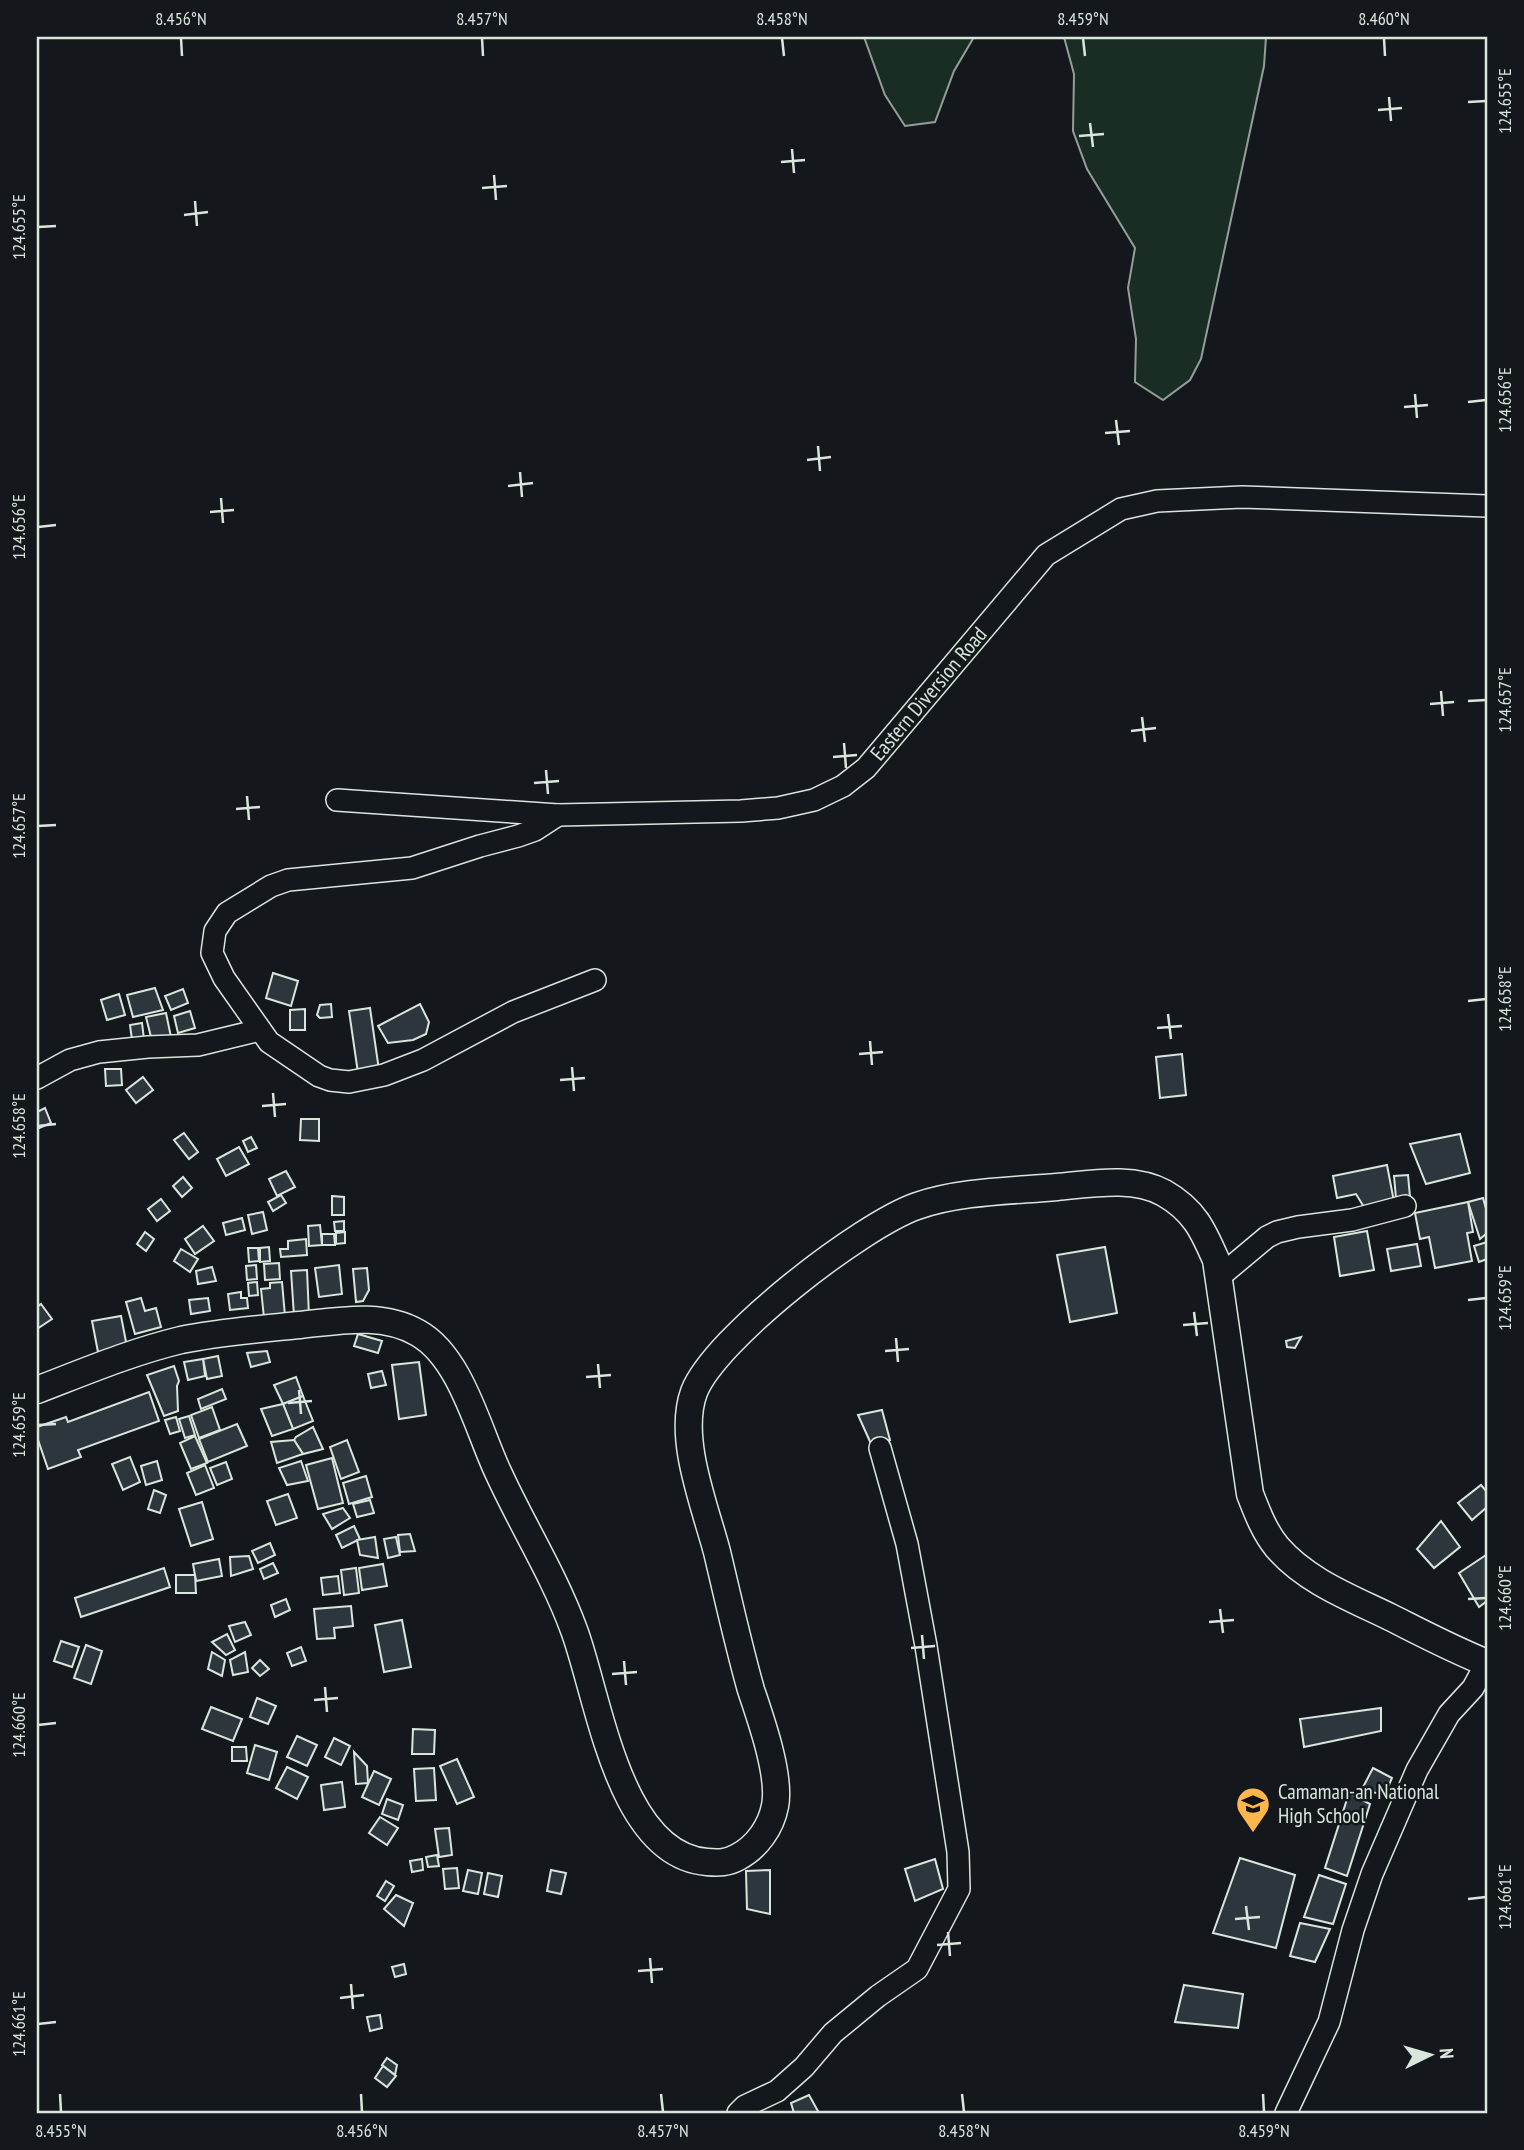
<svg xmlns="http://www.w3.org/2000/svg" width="1524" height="2150" font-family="'PT Sans Narrow',sans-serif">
<rect width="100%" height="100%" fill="#14181c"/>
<!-- green -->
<g fill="#1a2d24" stroke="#939e99" stroke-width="2">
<polygon points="864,37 974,37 954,71 935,122 905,126 885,95"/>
<polygon points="1064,37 1266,37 1264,66 1201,359 1190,380 1163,400 1135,382 1136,339 1128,288 1135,248 1087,169 1073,131 1074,74"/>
</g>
<!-- building -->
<g fill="#2c363c" stroke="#d8e6dc" stroke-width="2">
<polygon points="273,973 298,981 291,1006 266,998"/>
<polygon points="155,988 163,1010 133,1017 127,995"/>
<polygon points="183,989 188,1003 171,1010 165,996"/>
<polygon points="119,994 125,1015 107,1020 101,1000"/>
<polygon points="331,1004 332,1017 320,1018 317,1015 320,1005"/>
<polygon points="420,1004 429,1022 426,1034 413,1040 388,1043 378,1026"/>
<polygon points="370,1008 379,1070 358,1073 349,1011"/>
<polygon points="305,1009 305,1030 290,1030 290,1010"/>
<polygon points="190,1011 195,1028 178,1033 174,1016"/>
<polygon points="166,1013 171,1037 152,1041 146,1017"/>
<polygon points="142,1023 144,1039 132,1040 130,1025"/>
<polygon points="1182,1054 1186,1095 1160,1098 1156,1057"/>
<polygon points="105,1069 121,1069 122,1085 106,1086"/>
<polygon points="143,1077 153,1090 136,1103 126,1090"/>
<polygon points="45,1108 51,1123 37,1129 37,1112"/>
<polygon points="301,1119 319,1119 319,1141 300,1140"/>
<polygon points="184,1133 198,1152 189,1159 174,1140"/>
<polygon points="1460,1134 1470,1173 1426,1184 1410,1144"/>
<polygon points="251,1137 257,1148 248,1152 243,1141"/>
<polygon points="239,1147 249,1164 226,1176 217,1159"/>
<polygon points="1387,1165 1395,1207 1367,1212 1356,1194 1337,1198 1333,1176"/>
<polygon points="286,1171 295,1187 277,1196 269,1179"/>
<polygon points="1408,1175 1410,1197 1396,1198 1394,1176"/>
<polygon points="183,1177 192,1188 182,1197 173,1186"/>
<polygon points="281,1195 286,1203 273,1211 268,1202"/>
<polygon points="332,1196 344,1197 344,1215 332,1215"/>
<polygon points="1483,1198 1487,1212 1487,1233 1480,1239 1468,1202"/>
<polygon points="161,1199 170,1211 157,1221 148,1209"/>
<polygon points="1468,1202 1473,1232 1467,1233 1472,1261 1435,1268 1429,1237 1420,1239 1415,1213"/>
<polygon points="263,1212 267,1230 252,1234 248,1215"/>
<polygon points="242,1218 245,1230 226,1235 223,1223"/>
<polygon points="344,1221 344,1231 335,1231 334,1222"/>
<polygon points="320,1225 322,1245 309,1246 308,1226"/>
<polygon points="203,1226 214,1241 195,1254 185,1239"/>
<polygon points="1367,1231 1374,1270 1340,1276 1334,1237"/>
<polygon points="145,1232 154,1239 146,1251 137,1244"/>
<polygon points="345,1232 345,1243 336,1244 336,1233"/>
<polygon points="322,1234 334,1234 335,1245 322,1245"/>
<polygon points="306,1239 307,1255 281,1257 280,1249 288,1249 288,1241"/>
<polygon points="1487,1242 1487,1259 1479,1262 1474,1246"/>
<polygon points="1417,1244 1421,1266 1391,1271 1387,1249"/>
<polygon points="269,1247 270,1261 260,1262 260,1248"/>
<polygon points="1105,1247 1117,1313 1070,1322 1057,1255"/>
<polygon points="248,1248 258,1248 259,1261 249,1262"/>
<polygon points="181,1249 198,1259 190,1272 174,1261"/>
<polygon points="279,1263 280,1279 265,1280 264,1264"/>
<polygon points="256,1265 257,1279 247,1280 246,1266"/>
<polygon points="339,1265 342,1294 319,1297 315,1268"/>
<polygon points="212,1267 216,1281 198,1284 196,1271"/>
<polygon points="367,1268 369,1290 363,1301 356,1302 353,1269"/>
<polygon points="307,1270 309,1316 294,1316 291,1271"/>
<polygon points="257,1282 258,1295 249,1296 248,1283"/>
<polygon points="282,1282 285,1316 264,1318 261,1289 270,1288 270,1283"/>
<polygon points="241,1292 241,1298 247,1298 248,1308 230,1310 228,1294"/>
<polygon points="141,1298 145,1311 156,1308 161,1327 135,1334 126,1302"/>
<polygon points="208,1298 210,1311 191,1314 189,1300"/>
<polygon points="41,1304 52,1319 37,1329 37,1307"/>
<polygon points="121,1316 127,1347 98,1352 92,1321"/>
<polygon points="358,1334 382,1341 378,1353 354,1346"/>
<polygon points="1301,1337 1295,1348 1287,1347 1286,1341"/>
<polygon points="267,1351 270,1362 251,1367 247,1353"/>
<polygon points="218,1356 222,1376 207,1379 203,1359"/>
<polygon points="203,1359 205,1376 188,1380 184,1362"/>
<polygon points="419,1362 426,1415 399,1419 392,1365"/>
<polygon points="174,1366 179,1381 177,1386 178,1411 164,1416 147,1375"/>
<polygon points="382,1371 386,1385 371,1388 368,1374"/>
<polygon points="296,1377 303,1396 283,1404 274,1385"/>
<polygon points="222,1389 226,1399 201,1409 198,1399"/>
<polygon points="149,1392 159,1421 78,1450 81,1457 48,1469 37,1437 37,1427 66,1417 68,1422"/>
<polygon points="303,1396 313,1421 293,1429 283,1404"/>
<polygon points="283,1404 293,1429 272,1436 261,1409"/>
<polygon points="212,1407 220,1430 199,1438 191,1415"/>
<polygon points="882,1410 890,1440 872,1446 858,1415"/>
<polygon points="189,1416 195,1435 185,1438 179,1419"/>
<polygon points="176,1417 180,1431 170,1434 165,1420"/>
<polygon points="237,1424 247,1446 208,1462 199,1439"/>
<polygon points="313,1427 323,1449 303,1454 294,1440 296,1437"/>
<polygon points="195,1436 207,1463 191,1469 180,1443"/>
<polygon points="294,1440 303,1454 277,1463 271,1442"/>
<polygon points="347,1440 359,1472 341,1479 330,1447"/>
<polygon points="130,1457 140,1482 123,1490 112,1464"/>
<polygon points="332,1458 343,1503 318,1509 306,1465"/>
<polygon points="157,1461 162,1480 146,1485 141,1466"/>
<polygon points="301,1461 308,1481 287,1485 279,1468"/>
<polygon points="226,1462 232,1479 217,1485 210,1468"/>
<polygon points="205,1465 214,1488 196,1495 187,1473"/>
<polygon points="366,1476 372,1497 349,1504 343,1483"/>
<polygon points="1481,1485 1487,1492 1487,1507 1472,1520 1458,1503"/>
<polygon points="154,1490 166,1495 160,1513 148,1509"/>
<polygon points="288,1494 297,1518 276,1525 267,1501"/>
<polygon points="370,1500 374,1513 357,1517 353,1504"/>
<polygon points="202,1502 213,1539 191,1546 179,1509"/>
<polygon points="343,1508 350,1518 332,1529 323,1514"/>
<polygon points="1441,1521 1460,1547 1434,1568 1417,1549"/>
<polygon points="354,1526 360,1539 342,1548 336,1535"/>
<polygon points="410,1534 415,1551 400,1552 398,1535"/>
<polygon points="375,1537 378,1558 360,1555 357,1540"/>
<polygon points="396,1537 400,1555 388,1558 384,1539"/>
<polygon points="270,1543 275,1555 258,1563 252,1551"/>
<polygon points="1486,1555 1487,1601 1479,1607 1459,1573"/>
<polygon points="249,1556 253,1569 231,1576 230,1557"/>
<polygon points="219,1559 222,1576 196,1581 193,1564"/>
<polygon points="273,1563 278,1573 264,1579 260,1569"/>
<polygon points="383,1564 387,1586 362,1590 359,1568"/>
<polygon points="164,1568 170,1587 81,1617 75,1598"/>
<polygon points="356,1568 359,1593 344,1595 341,1570"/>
<polygon points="176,1575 195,1575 196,1593 176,1593"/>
<polygon points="338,1576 340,1593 323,1595 321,1578"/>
<polygon points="286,1599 290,1610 275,1617 271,1605"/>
<polygon points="351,1606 353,1626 334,1628 335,1638 317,1639 314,1609"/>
<polygon points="402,1620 411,1667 384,1672 375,1625"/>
<polygon points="245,1622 251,1635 235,1642 229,1626"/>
<polygon points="227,1634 235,1650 226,1655 212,1642"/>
<polygon points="61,1641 79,1647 72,1667 54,1661"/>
<polygon points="86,1645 102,1651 91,1684 74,1678"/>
<polygon points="301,1647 306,1661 292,1666 287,1653"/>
<polygon points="212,1652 225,1660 222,1676 208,1669"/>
<polygon points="245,1652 248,1672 233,1675 230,1660"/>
<polygon points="260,1660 269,1669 260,1676 252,1668"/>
<polygon points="257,1698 276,1706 268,1724 250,1717"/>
<polygon points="211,1707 242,1719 233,1741 202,1729"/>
<polygon points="1381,1708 1381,1731 1304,1747 1300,1719"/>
<polygon points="413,1729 435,1730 434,1754 412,1754"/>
<polygon points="297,1736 317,1745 307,1766 287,1757"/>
<polygon points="334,1738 350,1746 341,1765 325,1757"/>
<polygon points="255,1745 277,1752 269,1780 247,1773"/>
<polygon points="232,1747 246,1747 247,1761 232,1761"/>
<polygon points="354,1752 367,1766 368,1783 356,1784"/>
<polygon points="457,1759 474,1797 457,1804 440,1766"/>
<polygon points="287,1767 308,1777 297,1799 276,1788"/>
<polygon points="434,1768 436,1800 416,1801 414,1769"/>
<polygon points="1373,1768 1392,1778 1385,1794 1361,1791"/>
<polygon points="374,1771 391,1779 379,1805 362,1797"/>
<polygon points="342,1782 345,1807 324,1810 321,1785"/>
<polygon points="1349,1793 1370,1804 1347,1876 1325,1868"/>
<polygon points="387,1799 403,1805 398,1820 382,1814"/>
<polygon points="380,1817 398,1828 387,1845 369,1833"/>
<polygon points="449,1828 452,1855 439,1857 435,1829"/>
<polygon points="437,1855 439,1866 428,1867 426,1857"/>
<polygon points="1240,1858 1295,1875 1276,1948 1213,1933"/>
<polygon points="422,1859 423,1870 412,1872 410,1861"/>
<polygon points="935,1859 943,1889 915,1901 905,1869"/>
<polygon points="457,1868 459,1888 445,1889 443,1869"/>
<polygon points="468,1870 482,1873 478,1894 463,1891"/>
<polygon points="551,1870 566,1873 561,1894 547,1891"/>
<polygon points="770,1870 770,1914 747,1909 746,1871"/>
<polygon points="488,1873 502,1876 498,1897 484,1894"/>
<polygon points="1319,1875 1346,1884 1333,1924 1304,1917"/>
<polygon points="386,1881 394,1886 385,1901 377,1896"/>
<polygon points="396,1895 413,1903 404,1926 384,1909"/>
<polygon points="1300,1923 1330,1929 1315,1962 1290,1956"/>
<polygon points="404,1964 406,1974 395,1977 392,1967"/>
<polygon points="1184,1985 1243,1994 1238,2028 1175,2022"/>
<polygon points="380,2015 382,2028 370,2031 367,2017"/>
<polygon points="387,2058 397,2065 395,2075 382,2065"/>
<polygon points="383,2066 396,2076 387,2087 375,2078"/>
<polygon points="809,2095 819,2113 794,2113 791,2103"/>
</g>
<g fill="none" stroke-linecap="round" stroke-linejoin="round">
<!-- minor casing -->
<g stroke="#d8e6dc" stroke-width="24">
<g id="minor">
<path id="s1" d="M337,800L558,815L741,811L778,808L814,800L843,786L866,768L1046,555L1121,509L1157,501L1242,497L1487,506"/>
<polyline points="558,815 535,830 518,836 480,846 412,868 288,880 271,886 227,913 215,931 212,953 224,978 269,1042 319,1076 330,1080 349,1082 384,1075 423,1060 513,1012 595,980"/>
<polyline points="37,1078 70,1060 99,1052 148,1047 198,1045 260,1030"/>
<polyline points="1218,1278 1267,1237 1277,1232 1298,1227 1352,1220 1405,1206"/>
<polyline points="738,2113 745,2106 777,2091 804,2067 833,2033 878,1996 917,1969 959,1889 958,1852 926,1646 907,1544 880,1448"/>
<polyline points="1286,2113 1329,2022 1353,1930 1372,1874 1417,1770 1449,1714 1473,1688 1487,1662"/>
</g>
</g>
<!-- major casing -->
<g stroke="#d8e6dc" stroke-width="29">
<path id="major" d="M37,1390C84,1372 131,1352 181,1340C220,1332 260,1329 300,1325C339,1321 382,1312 418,1333C461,1357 478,1430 498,1472C522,1525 554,1575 574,1630C599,1697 618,1855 707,1862C719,1863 727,1863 738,1857C757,1847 771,1827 775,1806C781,1776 761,1720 751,1690C738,1644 728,1598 717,1552C705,1506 677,1438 694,1392C715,1338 862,1225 917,1206C960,1191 1012,1191 1057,1187C1091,1184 1133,1176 1164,1193C1194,1210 1203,1230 1216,1260L1250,1494C1257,1512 1264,1531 1277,1547C1306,1581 1351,1598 1390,1617C1422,1633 1454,1650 1487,1663"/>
</g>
<!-- minor -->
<use href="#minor" stroke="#14181c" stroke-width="21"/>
<!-- major -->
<use href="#major" stroke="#14181c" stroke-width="26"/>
</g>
<!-- ticks -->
<path fill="none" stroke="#d8e6dc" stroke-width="2.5" d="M181,38L182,56M482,38L483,56M782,38L784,56M1083,38L1085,56M1384,38L1385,56M1389,97L1391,121M1468,102L1486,101M1378,110L1402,108M1090,123L1093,147M1079,136L1104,134M792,149L794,173M781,162L805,160M494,175L496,200M482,188L507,186M195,201L197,226M184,215L208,212M38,227L56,226M1415,394L1417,418M1468,402L1486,400M1404,407L1428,405M1116,420L1119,445M1105,433L1130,431M818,446L820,471M807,460L831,457M520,472L522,497M508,486L533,483M221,498L223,523M210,512L234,510M38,527L56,525M1441,691L1443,716M1468,701L1486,700M1430,704L1454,702M1142,717L1145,742M1131,731L1156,728M844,743L846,768M833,757L857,755M546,770L548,794M534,783L559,781M247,796L249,820M236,809L260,807M38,826L56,825M1468,1001L1486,999M1168,1014L1171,1039M1157,1028L1182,1026M870,1041L872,1065M859,1054L883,1052M572,1067L574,1091M560,1080L585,1078M273,1093L275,1117M262,1106L286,1104M38,1126L56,1124M1468,1300L1486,1298M1194,1312L1197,1336M1183,1325L1208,1323M896,1338L898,1362M885,1351L909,1349M598,1364L600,1388M586,1377L611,1375M299,1390L301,1414M288,1403L312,1401M38,1425L56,1424M1468,1599L1486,1598M1220,1609L1223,1633M1209,1622L1234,1620M922,1635L924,1659M911,1648L935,1646M624,1661L626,1685M612,1674L637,1672M325,1687L327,1712M314,1700L338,1698M38,1725L56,1723M1468,1899L1486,1897M1246,1906L1249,1930M1235,1919L1260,1917M948,1932L950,1956M937,1945L961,1943M650,1958L652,1983M638,1971L663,1969M351,1984L353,2009M340,1998L364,1995M38,2024L56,2022M60,2094L61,2112M361,2094L362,2112M661,2094L663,2112M962,2094L964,2112M1263,2094L1264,2112"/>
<!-- icons -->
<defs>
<g id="school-pin" transform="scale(1.75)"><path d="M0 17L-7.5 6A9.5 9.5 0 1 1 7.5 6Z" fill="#ffb74d" stroke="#14181c"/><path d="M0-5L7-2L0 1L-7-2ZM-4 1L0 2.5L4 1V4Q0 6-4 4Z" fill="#111"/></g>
</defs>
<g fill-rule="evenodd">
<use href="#school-pin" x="1253" y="1804"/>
</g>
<g text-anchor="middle" stroke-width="5" stroke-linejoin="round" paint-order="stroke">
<!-- street labels -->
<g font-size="21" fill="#d8e6dc" stroke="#14181c">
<text dy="7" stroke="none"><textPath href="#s1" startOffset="637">Eastern Diversion Road</textPath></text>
</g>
<!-- poi labels -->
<g font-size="21" fill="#d8e6dc" stroke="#14181c" text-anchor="start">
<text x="1278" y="1799">Camaman-an National<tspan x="1278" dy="24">High School</tspan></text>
</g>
</g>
<!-- border -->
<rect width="1524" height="2150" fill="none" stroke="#14181c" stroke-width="77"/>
<!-- north arrow -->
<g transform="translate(1430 2055) rotate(85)" stroke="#14181c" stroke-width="5" paint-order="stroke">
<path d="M0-5L12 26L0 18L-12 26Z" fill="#d8e6dc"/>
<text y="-10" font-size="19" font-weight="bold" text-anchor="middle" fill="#d8e6dc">N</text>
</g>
<rect x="38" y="38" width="1448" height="2074" fill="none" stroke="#d8e6dc" stroke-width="2.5"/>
<g font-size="18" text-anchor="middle" fill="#d8e6dc">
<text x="181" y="25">8.456°N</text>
<text x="482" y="25">8.457°N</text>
<text x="782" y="25">8.458°N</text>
<text x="1083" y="25">8.459°N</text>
<text x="1384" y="25">8.460°N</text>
<text transform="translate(1505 101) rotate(-90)" y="6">124.655°E</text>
<text transform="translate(19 227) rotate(-90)" y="6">124.655°E</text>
<text transform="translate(1505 400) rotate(-90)" y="6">124.656°E</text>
<text transform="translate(19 527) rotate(-90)" y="6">124.656°E</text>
<text transform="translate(1505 700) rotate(-90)" y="6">124.657°E</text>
<text transform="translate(19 826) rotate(-90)" y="6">124.657°E</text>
<text transform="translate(1505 999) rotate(-90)" y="6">124.658°E</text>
<text transform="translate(19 1126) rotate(-90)" y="6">124.658°E</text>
<text transform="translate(1505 1298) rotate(-90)" y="6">124.659°E</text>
<text transform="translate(19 1425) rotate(-90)" y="6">124.659°E</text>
<text transform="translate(1505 1598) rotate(-90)" y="6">124.660°E</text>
<text transform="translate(19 1725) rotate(-90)" y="6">124.660°E</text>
<text transform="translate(1505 1897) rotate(-90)" y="6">124.661°E</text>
<text transform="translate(19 2024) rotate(-90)" y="6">124.661°E</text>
<text x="61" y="2137">8.455°N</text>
<text x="362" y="2137">8.456°N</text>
<text x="663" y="2137">8.457°N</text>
<text x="964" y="2137">8.458°N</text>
<text x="1264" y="2137">8.459°N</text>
</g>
</svg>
